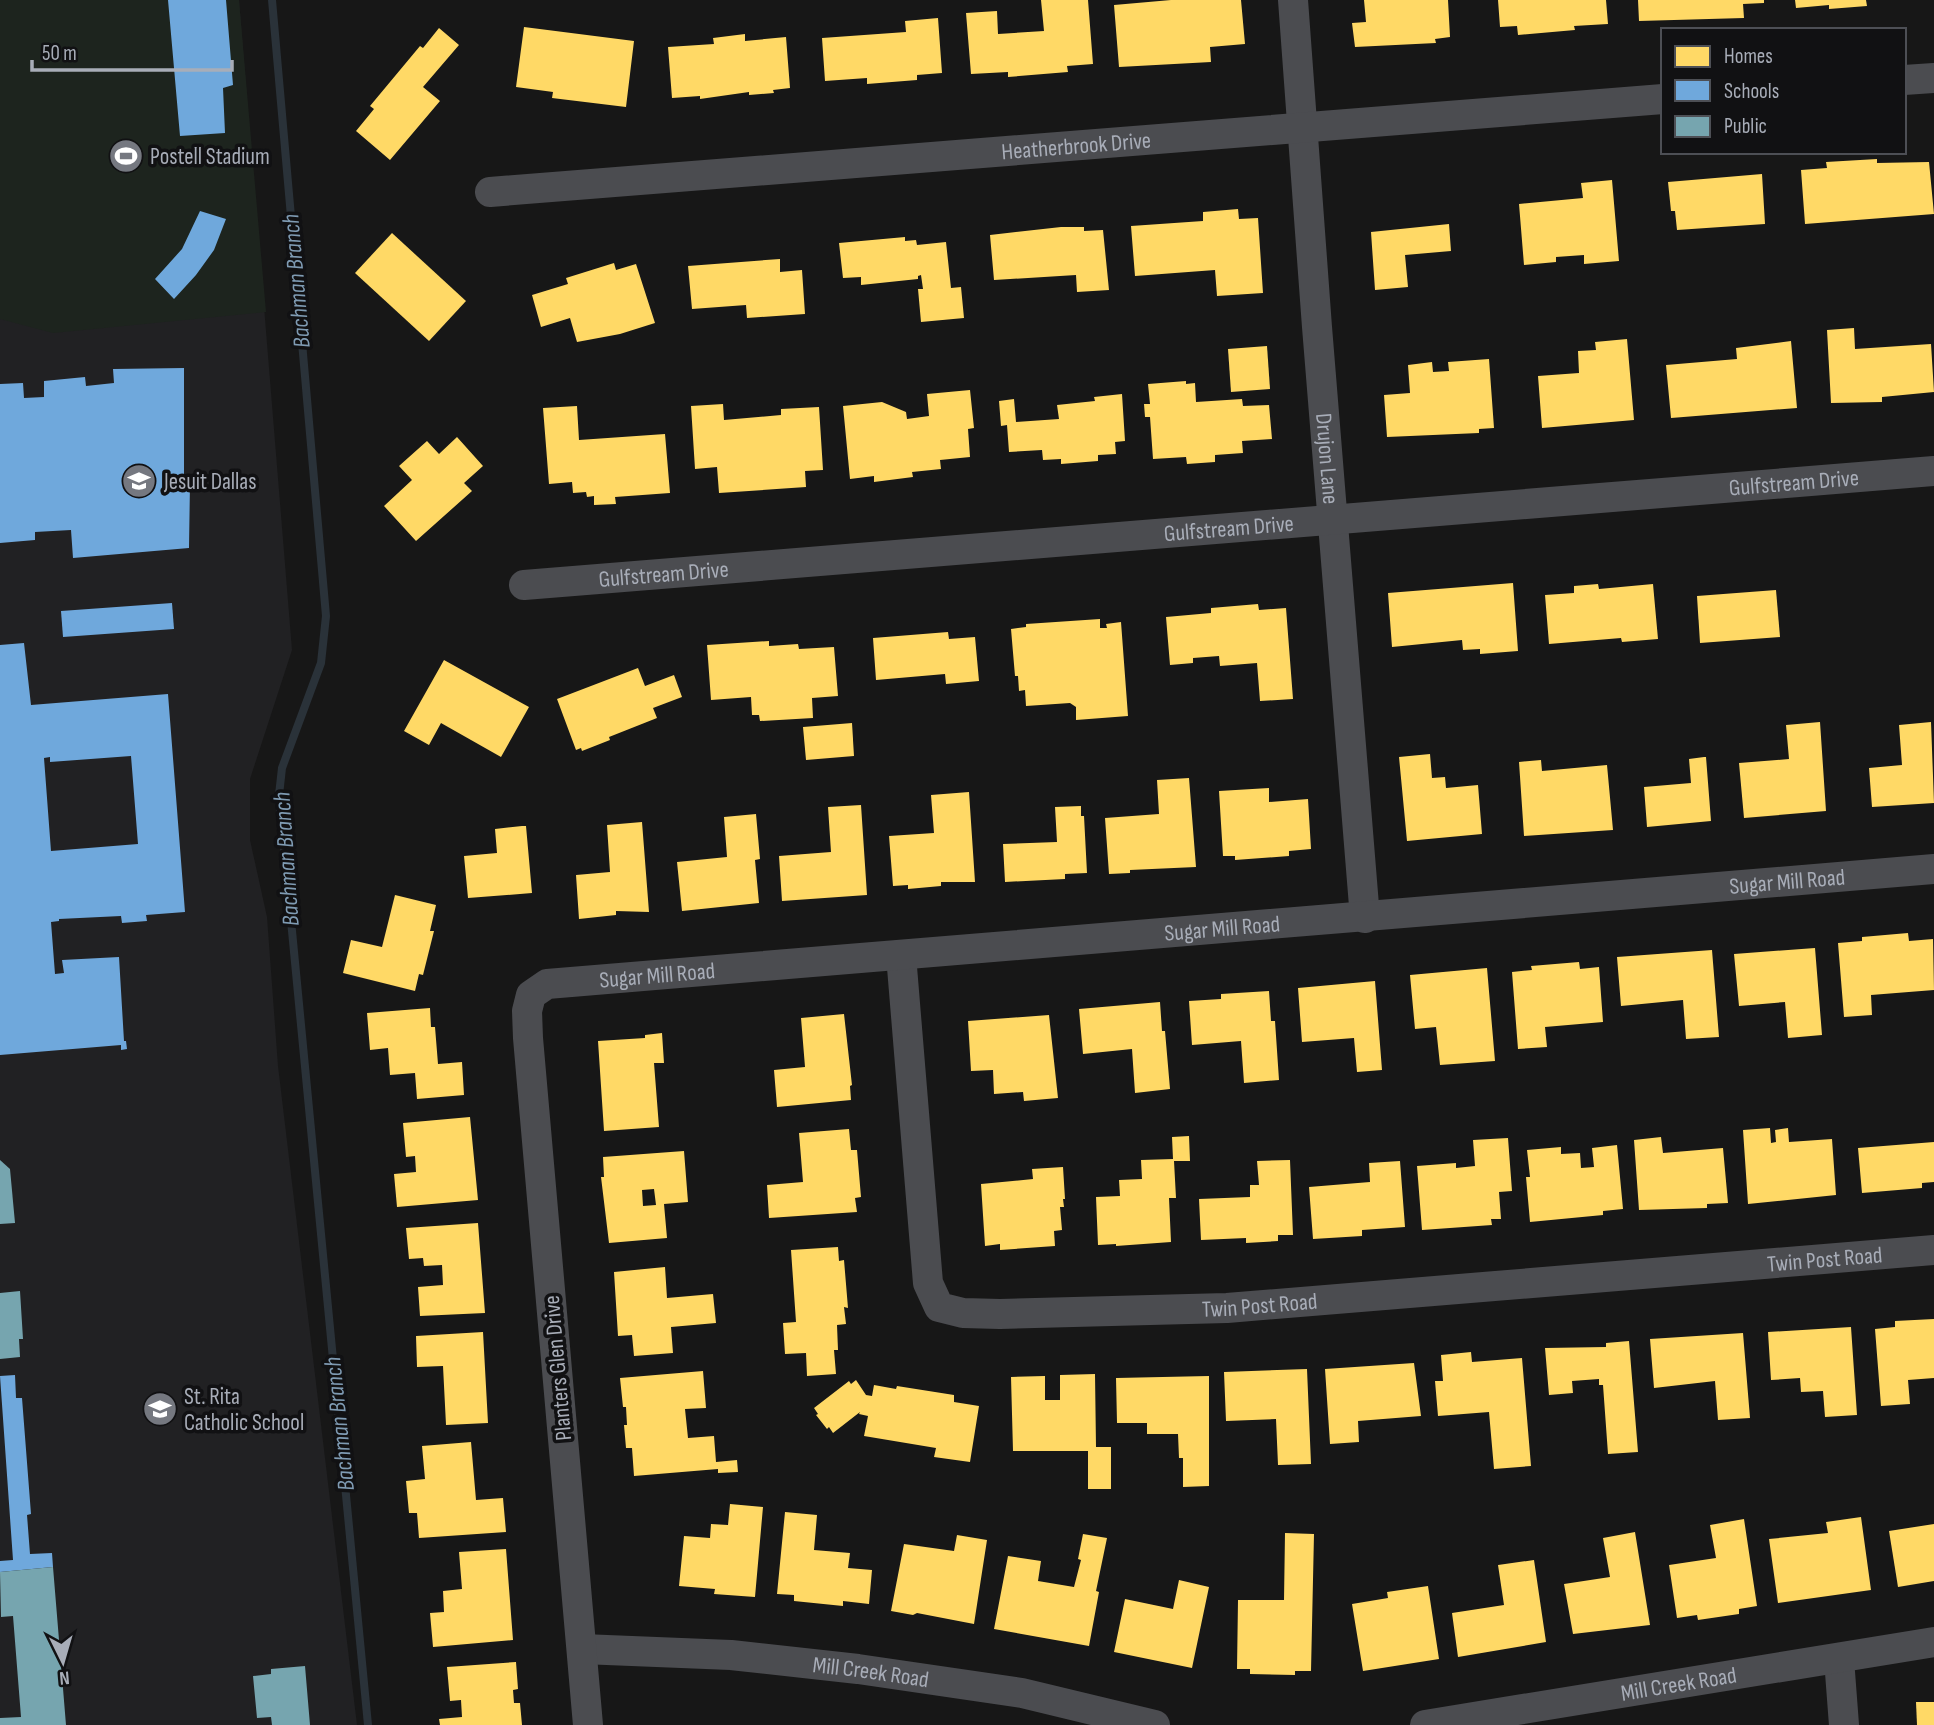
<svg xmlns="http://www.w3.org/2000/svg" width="1934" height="1725" font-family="'Sofia Sans Condensed',sans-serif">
<rect width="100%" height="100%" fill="#171717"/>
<!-- built -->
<polygon fill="#212123" points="0,0 239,0 292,650 250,779 250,840 267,917 278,1066 357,1725 0,1725"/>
<!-- green -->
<polygon fill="#1d241e" points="0,0 239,0 266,312 53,333 0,319"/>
<!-- homes -->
<g fill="#ffd966" fill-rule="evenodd">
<polygon points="1041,0 1088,0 1093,64 1067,66 1068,72 1008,77 1008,72 971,74 966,13 997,11 998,34 1044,31"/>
<polygon points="1171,0 1241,0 1245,44 1210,47 1211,62 1119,67 1114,5"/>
<polygon points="1364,0 1448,0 1450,37 1435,39 1436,43 1355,47 1352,23 1366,22"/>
<polygon points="1498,0 1606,0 1608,24 1574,26 1575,30 1518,35 1517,26 1500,27"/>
<polygon points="1638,0 1764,0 1764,3 1743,4 1744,18 1639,21"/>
<polygon points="1795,0 1866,0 1867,6 1829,9 1829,5 1796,8"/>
<polygon points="938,18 942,73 917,75 917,80 867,84 867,78 825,81 822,38 906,32 905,21"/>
<polygon points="524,27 634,41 626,107 552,98 553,92 516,87"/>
<polygon points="439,28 459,45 423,87 440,101 390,160 356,131 374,109 370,106 420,46 423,48"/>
<polygon points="745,34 745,41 786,37 790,88 773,90 774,93 749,95 749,92 700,99 700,96 672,98 668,47 714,44 713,38"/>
<polygon points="1877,159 1877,163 1929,162 1934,214 1805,224 1801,170 1827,168 1826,162"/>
<polygon points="1762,174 1765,224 1677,230 1675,211 1671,211 1668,182"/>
<polygon points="1612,180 1619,261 1584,264 1584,255 1556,257 1556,262 1524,265 1519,204 1583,198 1581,183"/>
<polygon points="1238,209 1239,219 1258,218 1263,293 1217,296 1215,270 1135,276 1131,226 1203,221 1203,212"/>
<polygon points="1449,224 1451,251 1405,255 1408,287 1375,290 1371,232"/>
<polygon points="1061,227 1084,227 1084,231 1103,230 1109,290 1077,292 1076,275 994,280 990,235"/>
<polygon points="392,233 466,301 429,341 355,273"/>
<polygon points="905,237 905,241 916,240 917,245 946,242 951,288 961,287 964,318 921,322 918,289 923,289 921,275 918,276 918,279 861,285 861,277 843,278 839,243"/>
<polygon points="780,259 780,272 802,270 805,314 747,318 746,305 692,309 688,266"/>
<polygon points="614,263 616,270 636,264 655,323 620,334 577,342 570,318 541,327 532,295 568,284 566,278"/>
<polygon points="1854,328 1855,349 1931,344 1934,392 1882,397 1882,402 1831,403 1827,330"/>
<polygon points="1627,339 1634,420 1542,428 1538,376 1579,373 1578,351 1596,350 1595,342"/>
<polygon points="1791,341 1797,408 1671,418 1666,365 1737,359 1736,348"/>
<polygon points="1267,346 1270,389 1231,392 1228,349"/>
<polygon points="1489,359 1494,428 1479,429 1479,433 1387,437 1384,395 1410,393 1408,365 1432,362 1433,372 1449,371 1448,362"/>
<polygon points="1186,381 1186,384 1195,383 1196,402 1242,399 1243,406 1269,405 1272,439 1242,441 1243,453 1215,455 1215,462 1187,464 1186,457 1153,459 1150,417 1145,417 1144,404 1150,404 1148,384"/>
<polygon points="970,390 974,428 968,429 970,457 940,460 941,469 912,472 913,477 874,482 874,476 850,479 843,406 882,402 906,412 907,419 929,416 927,394"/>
<polygon points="1122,394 1125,441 1115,442 1116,454 1098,455 1098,461 1061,464 1061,459 1043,460 1042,450 1009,452 1007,425 1001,426 999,401 1014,399 1016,422 1059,419 1057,405 1095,401 1094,397"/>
<polygon points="723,404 724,420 781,415 781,409 819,407 823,470 805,471 806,487 719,493 717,467 695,469 691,406"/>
<polygon points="577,406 579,440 665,434 670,493 615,497 616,504 594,505 594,496 587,497 586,492 573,493 572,482 549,484 543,408"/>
<polygon points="457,437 483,466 464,483 472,491 416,541 384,506 412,480 399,466 427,441 439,454"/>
<polygon points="1513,583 1518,651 1480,654 1480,649 1463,650 1462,640 1392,647 1388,593"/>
<polygon points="1598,584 1599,589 1653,584 1658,639 1622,642 1621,638 1549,644 1545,595 1574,593 1574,586"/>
<polygon points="1776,590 1780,637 1700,643 1697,596"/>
<polygon points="1258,604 1259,610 1286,608 1293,699 1260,701 1257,663 1220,666 1219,656 1193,658 1193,663 1170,665 1166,617 1211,613 1211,608"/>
<polygon points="1100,619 1100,628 1107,628 1106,624 1121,622 1128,716 1076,720 1076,707 1070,703 1026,706 1025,690 1019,691 1018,676 1015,676 1011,629 1026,627 1026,624"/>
<polygon points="948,632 949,639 975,637 979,681 946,684 945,674 876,680 873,638"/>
<polygon points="769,641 769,646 798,644 799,649 834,647 838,696 812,698 813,718 760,721 759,715 752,715 751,697 711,700 707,645"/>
<polygon points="444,660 529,707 501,757 441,723 429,745 404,731"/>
<polygon points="638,668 645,686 674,675 682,697 653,708 657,718 609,737 610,740 582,751 581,748 576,750 557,699"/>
<polygon points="1820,722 1826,811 1744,818 1739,763 1789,759 1786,725"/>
<polygon points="1931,722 1934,803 1872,807 1869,768 1902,765 1899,725"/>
<polygon points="852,723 854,756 806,760 803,727"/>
<polygon points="1430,754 1432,778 1445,777 1446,788 1478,785 1482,834 1407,841 1399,757"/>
<polygon points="1704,757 1706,757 1711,821 1647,827 1644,787 1691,783 1689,759"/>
<polygon points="1541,760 1542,771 1607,765 1613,830 1524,836 1519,762"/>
<polygon points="1189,778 1196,867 1130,870 1130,873 1109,874 1105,818 1159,814 1157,780"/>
<polygon points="1269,788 1269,802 1308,799 1311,849 1289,851 1289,856 1235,860 1235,856 1223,856 1219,791"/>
<polygon points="969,792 975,882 941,882 941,886 908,889 908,885 893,886 889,836 934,833 931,795"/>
<polygon points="861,805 867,895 782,901 779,856 831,852 828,807"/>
<polygon points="1081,806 1081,816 1084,816 1087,873 1065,874 1065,879 1005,882 1003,844 1057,842 1055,807"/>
<polygon points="756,814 760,859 755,860 759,903 682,911 677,862 727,857 724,817"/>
<polygon points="642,822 649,912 616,911 616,915 579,919 576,875 610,872 607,825"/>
<polygon points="522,826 526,826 532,893 468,898 464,856 497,853 495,829"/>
<polygon points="395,895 436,905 430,931 434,931 423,975 419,974 415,991 343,973 351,940 382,947"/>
<polygon points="1908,933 1909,941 1933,939 1934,990 1871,995 1872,1015 1844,1017 1838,943 1862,941 1862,937"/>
<polygon points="1815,948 1822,1035 1788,1038 1785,1002 1739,1006 1734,954"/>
<polygon points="1712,950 1719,1037 1686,1039 1683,1000 1621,1006 1617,957"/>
<polygon points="1579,962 1580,969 1599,967 1603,1022 1545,1027 1547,1047 1518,1049 1512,972 1532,970 1531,966"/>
<polygon points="1487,968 1495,1061 1440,1065 1436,1027 1415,1029 1410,975"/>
<polygon points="1375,981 1382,1070 1357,1072 1354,1038 1302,1042 1298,988"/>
<polygon points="1269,991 1271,1021 1275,1021 1279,1080 1244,1083 1241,1041 1192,1045 1189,1001 1221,999 1221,994"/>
<polygon points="1160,1002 1162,1031 1165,1031 1170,1089 1135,1093 1132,1049 1083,1054 1079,1009"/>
<polygon points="430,1008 431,1027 435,1027 438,1064 462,1062 464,1095 417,1099 415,1073 390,1075 388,1048 370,1050 367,1013"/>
<polygon points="844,1014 852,1085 850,1086 851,1100 777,1107 774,1070 805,1067 801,1018"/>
<polygon points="1049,1015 1058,1098 1024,1101 1023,1092 994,1094 993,1070 971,1071 968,1021"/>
<polygon points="662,1033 664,1063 654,1063 659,1127 604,1131 598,1041 645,1038 645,1035"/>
<polygon points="470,1117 478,1200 397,1207 394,1174 416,1172 415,1156 406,1157 403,1123"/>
<polygon points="1770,1128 1771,1143 1776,1142 1775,1130 1788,1128 1789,1142 1832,1139 1836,1195 1748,1204 1743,1130"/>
<polygon points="849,1129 851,1150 857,1150 861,1197 855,1198 857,1212 769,1218 767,1185 803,1182 799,1133"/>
<polygon points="1189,1136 1190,1161 1174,1161 1176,1198 1169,1198 1171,1242 1116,1246 1116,1244 1098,1245 1096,1197 1120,1196 1119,1180 1142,1179 1141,1160 1173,1159 1172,1137"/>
<polygon points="1661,1137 1663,1153 1723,1148 1728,1203 1707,1204 1707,1208 1639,1210 1634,1140"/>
<polygon points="1508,1138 1512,1191 1499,1192 1501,1219 1491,1219 1492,1225 1422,1230 1417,1166 1456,1163 1456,1168 1475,1166 1473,1140"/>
<polygon points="1934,1142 1934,1182 1922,1183 1922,1188 1862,1193 1858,1148"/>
<polygon points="1617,1145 1623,1209 1603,1211 1603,1215 1530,1222 1526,1177 1530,1177 1527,1150 1561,1147 1561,1154 1580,1153 1581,1168 1594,1167 1592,1148"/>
<path d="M684,1151L688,1202L664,1204L667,1238L609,1243L601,1177H604L603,1157ZM654,1189L656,1205L643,1206L642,1190Z"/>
<polygon points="1290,1160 1293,1235 1278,1235 1278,1241 1246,1243 1246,1238 1201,1240 1199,1199 1250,1197 1250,1185 1259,1185 1257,1161"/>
<polygon points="1400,1161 1405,1227 1362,1230 1362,1236 1313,1239 1309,1187 1370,1182 1369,1163"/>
<polygon points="1063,1167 1065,1199 1063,1199 1064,1207 1060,1207 1062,1230 1054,1231 1055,1246 1000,1250 1000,1244 985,1246 981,1184 1033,1179 1032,1169"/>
<polygon points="478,1223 485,1313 420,1316 418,1287 443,1285 442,1265 424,1266 423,1258 409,1259 406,1228"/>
<polygon points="838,1247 839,1261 844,1260 848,1308 844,1307 846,1324 837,1325 838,1350 834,1350 836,1374 807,1376 806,1353 785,1354 783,1323 796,1322 791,1250"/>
<polygon points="665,1267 667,1298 713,1294 716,1323 671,1327 673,1353 634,1356 632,1335 618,1336 614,1272"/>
<polygon points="1934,1319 1934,1378 1908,1380 1910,1404 1881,1406 1875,1329 1895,1327 1895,1321"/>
<polygon points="1851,1327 1857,1415 1825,1417 1823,1391 1801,1392 1800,1378 1771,1380 1768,1332"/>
<polygon points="483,1332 488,1423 446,1425 443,1366 417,1367 416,1336"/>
<polygon points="1743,1333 1750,1418 1718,1420 1715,1381 1654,1388 1650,1339"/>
<polygon points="1629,1341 1638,1452 1608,1454 1603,1385 1599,1385 1599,1379 1572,1381 1573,1393 1549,1395 1545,1348 1606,1347 1606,1343"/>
<polygon points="1471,1352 1472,1362 1522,1358 1531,1466 1494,1469 1489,1412 1438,1416 1435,1381 1443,1381 1441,1355"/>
<polygon points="1414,1363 1421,1416 1358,1421 1359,1442 1330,1444 1325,1369"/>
<polygon points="1307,1369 1311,1464 1278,1465 1276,1419 1226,1421 1224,1372"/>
<polygon points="703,1371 706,1408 685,1409 688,1438 714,1436 716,1462 737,1460 738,1472 718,1473 718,1469 634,1476 632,1448 626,1448 624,1425 627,1425 626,1407 623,1407 620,1378"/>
<polygon points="1095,1374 1096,1447 1111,1447 1111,1489 1088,1489 1088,1451 1013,1451 1011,1377 1045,1376 1045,1400 1060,1400 1060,1375"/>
<polygon points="1209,1376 1209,1486 1183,1487 1183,1458 1179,1458 1178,1434 1147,1434 1147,1423 1117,1423 1116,1378"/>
<polygon points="856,1380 866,1395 872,1396 874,1385 896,1389 897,1386 954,1395 954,1402 979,1406 970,1462 934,1457 936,1448 864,1436 868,1416 859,1414 860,1412 833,1433 829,1427 827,1429 816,1415 818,1414 814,1408 849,1381 851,1384"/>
<polygon points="471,1442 476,1500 503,1498 506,1532 419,1538 417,1513 409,1513 406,1481 425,1479 422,1446"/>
<polygon points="730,1504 763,1507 755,1597 714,1594 715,1589 679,1586 684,1536 710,1538 711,1524 728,1525"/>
<polygon points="785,1512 817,1515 814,1550 850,1553 848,1568 872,1570 869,1604 843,1601 843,1606 794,1601 794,1595 777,1594"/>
<polygon points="1861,1517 1871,1590 1778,1603 1769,1539 1828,1533 1826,1522"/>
<polygon points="1744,1519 1757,1606 1739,1609 1739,1614 1698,1620 1697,1615 1677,1618 1669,1565 1716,1558 1710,1525"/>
<polygon points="1934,1524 1934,1581 1898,1587 1889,1531"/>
<polygon points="1635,1532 1650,1625 1573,1634 1564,1584 1610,1577 1603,1538"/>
<polygon points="1285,1533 1314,1534 1311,1671 1295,1671 1295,1675 1250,1674 1250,1669 1237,1669 1238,1600 1284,1600"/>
<polygon points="1083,1534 1107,1538 1096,1591 1099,1592 1089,1646 994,1629 1008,1556 1041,1561 1038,1581 1074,1587 1081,1560 1078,1559"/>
<polygon points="957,1535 987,1540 974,1624 917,1613 913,1615 891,1611 904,1544 954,1551"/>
<polygon points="506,1549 513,1640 433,1647 430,1613 444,1612 443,1591 462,1589 459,1552"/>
<polygon points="1534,1560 1546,1642 1458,1657 1452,1613 1504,1605 1498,1565"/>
<polygon points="1179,1580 1209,1587 1192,1668 1114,1652 1125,1599 1173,1609"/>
<polygon points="1428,1586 1439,1659 1363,1671 1352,1604 1388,1598 1387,1592"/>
<polygon points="516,1662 518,1689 513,1690 514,1703 520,1703 522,1725 440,1725 439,1719 462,1717 461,1700 450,1701 447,1667"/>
<polygon points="1916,1702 1934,1702 1934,1725 1917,1725"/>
</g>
<!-- schools -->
<g fill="#6fa8dc" fill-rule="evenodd">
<polygon points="168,0 226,0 233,85 223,88 225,133 180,136"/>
<polygon points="200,211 226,219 214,250 196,275 174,299 155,279 182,249"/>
<polygon points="184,368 184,482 190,483 189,548 73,558 71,530 35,532 35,540 0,543 0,384 23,383 24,398 44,397 44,381 85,377 86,386 114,383 113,369"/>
<polygon points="172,603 174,629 63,637 61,611"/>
<path d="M24,643L31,705L168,694L185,912L146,915L147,921L122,923L121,916L59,919V921L51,922L55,974L64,973L62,960L119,957L124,1041H126L127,1049L121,1050V1045L0,1055V645ZM131,756L138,844L51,851L44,758L50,757V762Z"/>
<polygon points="15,1375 16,1398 22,1398 31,1514 27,1515 30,1554 52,1553 53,1567 0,1572 0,1561 13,1560 0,1376"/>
</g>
<!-- public -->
<g fill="#76a5af">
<polygon points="0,1160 10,1169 15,1223 0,1224"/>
<polygon points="20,1291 23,1339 19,1339 20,1357 0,1359 0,1293"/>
<polygon points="53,1567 66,1725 0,1725 0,1718 21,1717 13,1616 1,1617 0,1572"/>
<polygon points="305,1666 310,1725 272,1725 271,1717 257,1718 253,1676 271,1674 271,1669"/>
</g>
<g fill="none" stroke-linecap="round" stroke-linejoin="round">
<!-- stream -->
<polyline stroke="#2a3239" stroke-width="8" points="272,0 326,616 321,663 282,768 279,795 368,1725"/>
<!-- street -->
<g stroke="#4b4c50" stroke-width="30">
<path id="s1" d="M1293,0L1317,327L1365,918"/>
<polyline points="1904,80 1934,78"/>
<path id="s2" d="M490,192L1663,99"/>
<path id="s3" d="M524,585L1934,471"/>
<path id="s4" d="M901,955L928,1283L939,1307L963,1313L1000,1314L1227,1308L1934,1250"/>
<path id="s5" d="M582,1649L731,1655L858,1669L1022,1693L1155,1725"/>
<polyline points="1839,1659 1844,1725"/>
<path id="s6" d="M588,1725L528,1038L527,1011L531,995L547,984L1934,869"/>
<path id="s7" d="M1425,1725L1934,1642"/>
</g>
</g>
<!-- icons -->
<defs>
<g id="stadium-disc" transform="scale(1.75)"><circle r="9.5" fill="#757880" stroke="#111113"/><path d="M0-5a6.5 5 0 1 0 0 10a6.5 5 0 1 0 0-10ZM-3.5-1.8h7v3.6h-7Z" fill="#fff"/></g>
<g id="school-disc" transform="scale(1.75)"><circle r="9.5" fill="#757880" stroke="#111113"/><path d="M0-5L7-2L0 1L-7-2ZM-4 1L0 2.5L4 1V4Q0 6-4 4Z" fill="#fff"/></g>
</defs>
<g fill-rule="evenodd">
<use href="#stadium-disc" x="126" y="156"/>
<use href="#school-disc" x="139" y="481"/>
<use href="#school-disc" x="160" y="1409"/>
</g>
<g text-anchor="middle" stroke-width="7" stroke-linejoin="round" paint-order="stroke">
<!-- street labels -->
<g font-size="23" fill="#a8adb8" stroke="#111113">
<text dy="8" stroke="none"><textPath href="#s2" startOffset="588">Heatherbrook Drive</textPath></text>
<text dy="8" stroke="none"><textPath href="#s1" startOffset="460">Drujon Lane</textPath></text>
<text dy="8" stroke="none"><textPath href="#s3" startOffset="1274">Gulfstream Drive</textPath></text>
<text dy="8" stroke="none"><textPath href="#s3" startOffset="707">Gulfstream Drive</textPath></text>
<text dy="8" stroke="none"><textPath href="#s3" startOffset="140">Gulfstream Drive</textPath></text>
<text dy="8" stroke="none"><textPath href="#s6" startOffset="1997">Sugar Mill Road</textPath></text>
<text dy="8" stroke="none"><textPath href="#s6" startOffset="1430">Sugar Mill Road</textPath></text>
<text dy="8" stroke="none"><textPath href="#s6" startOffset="863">Sugar Mill Road</textPath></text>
<text dy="8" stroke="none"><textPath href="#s4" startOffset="1244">Twin Post Road</textPath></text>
<text dy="8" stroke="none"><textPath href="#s4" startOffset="677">Twin Post Road</textPath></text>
<text transform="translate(557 1368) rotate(-95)" y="8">Planters Glen Drive</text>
<text dy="8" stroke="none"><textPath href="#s5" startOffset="290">Mill Creek Road</textPath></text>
<text dy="8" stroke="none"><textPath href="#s7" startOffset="257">Mill Creek Road</textPath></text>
</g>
<!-- poi labels -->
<g font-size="23" fill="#a8adb8" stroke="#111113" text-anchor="start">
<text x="150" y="164">Postell Stadium</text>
<text x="164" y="489">Jesuit Dallas</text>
<text x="184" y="1404">St. Rita<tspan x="184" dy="26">Catholic School</tspan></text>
</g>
<!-- water labels -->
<g font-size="24" font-style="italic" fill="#7f9bb3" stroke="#111113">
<text transform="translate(296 281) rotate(-95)" y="8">Bachman Branch</text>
<text transform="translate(286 859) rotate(-94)" y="8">Bachman Branch</text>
<text transform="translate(339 1424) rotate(-96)" y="8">Bachman Branch</text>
</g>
</g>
<!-- legend -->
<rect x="1661" y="28" width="245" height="126" fill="#111113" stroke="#4d4f55" stroke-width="2"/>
<rect x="1675" y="46" width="35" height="21" fill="#ffd966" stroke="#4d4f55" stroke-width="2"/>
<text x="1724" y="63" font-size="21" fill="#a8adb8">Homes</text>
<rect x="1675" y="80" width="35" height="21" fill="#6fa8dc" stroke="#4d4f55" stroke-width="2"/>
<text x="1724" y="98" font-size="21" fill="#a8adb8">Schools</text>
<rect x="1675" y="116" width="35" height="21" fill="#76a5af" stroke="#4d4f55" stroke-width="2"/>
<text x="1724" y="133" font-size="21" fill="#a8adb8">Public</text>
<!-- north arrow -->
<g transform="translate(63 1662) rotate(175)" stroke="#111113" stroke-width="5" paint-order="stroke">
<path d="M0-5L12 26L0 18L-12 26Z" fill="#a8adb8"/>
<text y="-10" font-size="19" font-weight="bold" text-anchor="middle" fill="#a8adb8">N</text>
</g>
<!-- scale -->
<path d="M32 60v10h200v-10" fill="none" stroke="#a8adb8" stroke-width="3.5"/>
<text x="42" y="60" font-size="21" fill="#a8adb8" stroke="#111113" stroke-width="5" paint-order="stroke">50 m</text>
</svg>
